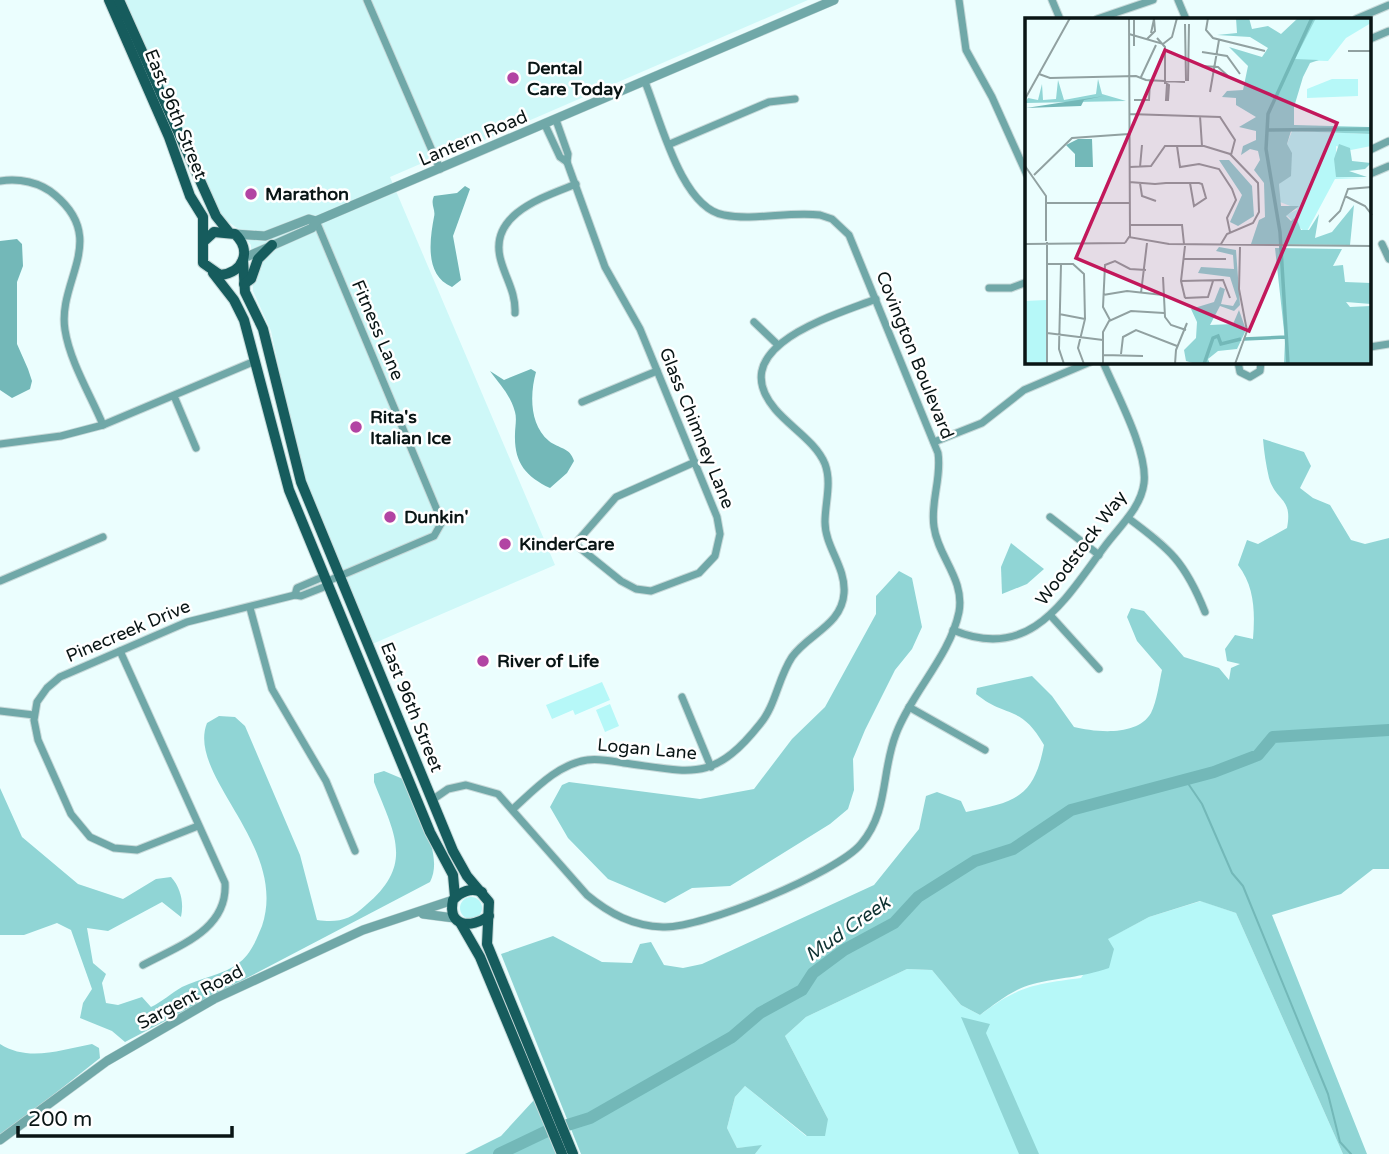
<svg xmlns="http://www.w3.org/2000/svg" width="1389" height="1154" font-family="'Varela Round',sans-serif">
<rect width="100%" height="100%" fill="#ebfefe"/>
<!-- built -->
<polygon fill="#cef8f8" points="124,0 808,0 447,156 441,155 390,177 555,565 370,645 300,471 271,331 253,291 251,245 237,228 224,219 214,203"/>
<!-- green -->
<g fill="#b6f8f8">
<polygon points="602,682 610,700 575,715 573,710 552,719 546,705"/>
<polygon points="610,704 619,726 605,732 596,710"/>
<circle cx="471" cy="908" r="11"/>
<path d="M1201,901L1236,913L1343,1154H755L761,1146L737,1148L727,1128L735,1097L745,1086L806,1136L828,1119L785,1036L806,1017L907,969L932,970L961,1005L980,1015C1018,986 1035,984 1081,978L1107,939L1149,917Z"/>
</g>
<!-- forest -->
<g fill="#90d5d5">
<path d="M1263,439L1304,452L1311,466L1300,488L1313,498L1330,505L1351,540L1365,544L1389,538V869H1373L1341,894L1272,915L1367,1154H1343L1236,913L1200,901L1149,917L1108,939L1114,949L1109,968C1080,978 1060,977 1033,984C1013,989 996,1003 980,1015L961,1005L932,970L907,969L806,1017L785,1036L828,1119L825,1136H807L745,1086L735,1097L727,1128L737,1148L762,1145L755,1154H581L501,954L553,936L602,962L632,963L640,944L651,942L664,965L683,968L702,964L874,885L919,829L926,796L937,792L961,801L966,812C1015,802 1034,798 1044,745C1021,704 1007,719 976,694L977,688L1032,676L1052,696L1074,727C1095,732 1137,737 1151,713C1157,701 1159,683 1162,670L1137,641L1127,617L1131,608L1144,611L1184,657L1219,668L1229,680L1231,668L1240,664L1227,661L1225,649L1235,635L1253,639C1255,613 1255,587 1238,565L1247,540L1258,544L1287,528C1293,497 1276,502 1269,478C1266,465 1264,452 1263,439Z"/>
<polygon points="1011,543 1044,569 1027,584 1002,594 1001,567"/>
<polygon points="899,571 912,578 922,627 912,649 895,670 865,730 853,759 854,790 848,809 830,824 730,886 692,888 665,903 608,879 568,838 550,807 562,785 569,782 700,799 754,789 792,739 825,707 876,614 876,596"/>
<path d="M219,716L235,717L245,726L300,855L317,920C338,923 350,920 366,905C415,864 394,833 374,782V774L384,771L403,779C415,807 445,854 430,882L125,1042L112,1031L80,1018L83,1003L92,989L71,930L57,923L24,935H0V788L22,837L78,884L123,899L156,879L171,877C181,888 184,903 181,917L162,902L108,931L87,928L93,963L106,974L102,983L106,1003L118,1005L142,997L151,1007C162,1002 171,993 182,987C200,978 224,975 240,962C251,954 257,938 262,926C289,845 186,776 207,723Z"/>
<polygon points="961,1017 990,1024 986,1033 1039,1154 1019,1154"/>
<path d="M0,1044C28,1062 61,1050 92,1044L99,1048L100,1058L0,1137Z"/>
<polygon points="534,1100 556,1154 465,1154 501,1136"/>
</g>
<!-- water -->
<g fill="#73b8b8">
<path d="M465,186L470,189L453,236L461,280L452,287C424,275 430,239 434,217C436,209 430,205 434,196L457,193Z"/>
<polygon points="17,239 22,244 23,266 17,282 17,344 28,369 32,381 30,389 12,398 0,390 0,241"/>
<path d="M531,369L536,372C530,393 529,425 549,441C559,449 570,447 574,461L567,473L550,488C525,476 514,462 515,434C515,427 517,419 515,412C510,394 500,385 490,371L504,380Z"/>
</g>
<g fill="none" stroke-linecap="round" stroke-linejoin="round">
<!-- stream -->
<polyline stroke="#73b8b8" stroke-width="2" points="1185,779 1202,804 1232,873 1243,886 1328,1094 1340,1142 1351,1154"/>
<!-- river -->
<polyline stroke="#73b8b8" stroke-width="12" points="499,1154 545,1132 590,1118 732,1037 760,1013 802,990 813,973 844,950 894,923 918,897 975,861 1013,849 1071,810 1214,772 1258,755 1273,737 1389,730"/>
<!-- minor casing -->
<g stroke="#c7d9d9" stroke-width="9">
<g id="minor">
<polyline points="367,0 440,169"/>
<polyline points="959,0 966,50 992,97 1027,175"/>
<polyline points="1052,0 1060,19"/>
<polyline points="1178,0 1186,19"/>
<polyline points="1097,19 1153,0"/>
<polyline points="1356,19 1389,5"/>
<polyline points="1370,39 1389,31"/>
<polyline points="556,120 568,154 567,162 605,267 640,329 717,517 720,534 715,556 699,573 651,591 636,589 621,581 575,544 616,497 695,462"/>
<polyline points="545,125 560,157 567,162"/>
<polyline points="670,144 769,102 795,99"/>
<polyline points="1370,150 1389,141"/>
<polyline points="1370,174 1389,166"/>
<path d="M0,181C19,178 40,182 55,195C109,240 57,281 65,330C70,362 91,396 103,425"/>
<polyline points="316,221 442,522 434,536 328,581"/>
<polyline points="1382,244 1389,259"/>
<polyline points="989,288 1011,288 1027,282"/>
<path d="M515,313C516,293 506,279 501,261C487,214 544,197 576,184"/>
<polyline points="754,322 777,344"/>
<polyline points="1370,347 1389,344"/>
<polyline points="1238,362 1240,372 1250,377 1260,371 1261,362"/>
<polyline points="174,396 196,448"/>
<polyline points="582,402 657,371"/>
<polyline points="934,442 982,423 1024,390 1090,362"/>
<polyline points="0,444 61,436 103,425 255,361"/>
<polyline points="1050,517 1099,555"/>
<path d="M1128,518C1170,549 1185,562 1205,612"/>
<polyline points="0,581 103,537"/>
<polyline points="295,595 297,588 325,576"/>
<polyline points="250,608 272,689 326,781 355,851"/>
<polyline points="1051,616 1099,669"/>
<path d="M953,630C1031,663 1065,599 1105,546C1119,527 1141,508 1144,483C1148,451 1116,393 1103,362"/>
<path d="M120,651L225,883C228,930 178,946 143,965"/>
<polyline points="682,697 711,767"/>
<polyline points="909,707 985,750"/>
<polyline points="0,711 34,715"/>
<path d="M432,800L448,789L466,785L498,794L587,895C610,914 633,926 663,927C701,929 837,873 861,844C889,811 881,772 896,734C912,692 950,656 959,612C965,579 938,557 934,527C930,502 942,478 938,453L849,235L832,219L820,215C789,211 755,221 724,215C681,208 660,118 645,82"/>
<path d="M513,809C534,790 558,764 587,760C599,758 612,761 624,763C692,772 713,783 760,724C776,705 778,678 792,657C808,634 842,625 844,593C846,567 825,547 825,522C825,503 832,483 825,464C816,442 790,427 775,409C722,346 836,315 876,299"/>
<polyline points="198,826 137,850 114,848 90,837 71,814 38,740 34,720 37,702 47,688 60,677 187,622 295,595 301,596 329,585"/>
</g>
</g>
<!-- tertiary casing -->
<g stroke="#c7d9d9" stroke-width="10">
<g id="tertiary">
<polyline points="235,234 265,236 309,219 316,221"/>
<polyline points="244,258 312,228 316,221 834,0"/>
<polyline points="423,914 454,918"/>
<polyline points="0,1140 107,1061 214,999 363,930 453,900"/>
</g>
</g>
<!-- primary casing -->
<g stroke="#c7d9d9" stroke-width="12">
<g id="primary">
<path d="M109,0L169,137L190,196L203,217V263L220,275C244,273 252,250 235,234L214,232L203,242"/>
<polyline points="119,0 216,216 228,231"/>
<polyline points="243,260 245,292 263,329 301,482 453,851 467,876 489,902 487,944 573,1154"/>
<polyline points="213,273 234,300 244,320 289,490 430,832 453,875 455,897"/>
<polyline points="244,284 251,279 258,259 272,245"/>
<path d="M482,892C471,887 460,892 453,900C447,927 471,929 489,916"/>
<polyline points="461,924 480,957 562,1154"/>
</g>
</g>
<!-- minor -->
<use href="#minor" stroke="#70a8a8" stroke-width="7"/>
<!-- tertiary -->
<use href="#tertiary" stroke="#70a8a8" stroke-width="9"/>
<!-- primary -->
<use href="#primary" stroke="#165c5d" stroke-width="10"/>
</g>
<!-- markers -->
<g fill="#b244a3" stroke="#fff" stroke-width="2.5">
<circle cx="513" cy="78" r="7"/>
<circle cx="251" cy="194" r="7"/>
<circle cx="356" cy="427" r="7"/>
<circle cx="390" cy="517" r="7"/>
<circle cx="505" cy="544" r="7"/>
<circle cx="483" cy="661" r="7"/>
</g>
<g text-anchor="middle" stroke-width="5" stroke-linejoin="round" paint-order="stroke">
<!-- poi labels -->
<g font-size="18" font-weight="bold" fill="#091515" stroke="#fff" text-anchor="start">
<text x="527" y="74">Dental<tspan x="527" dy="21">Care Today</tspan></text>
<text x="265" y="200">Marathon</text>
<text x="370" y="423">Rita's<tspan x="370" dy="21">Italian Ice</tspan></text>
<text x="404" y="523">Dunkin'</text>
<text x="519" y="550">KinderCare</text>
<text x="497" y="667">River of Life</text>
</g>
<!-- street labels -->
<g font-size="18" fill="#091515" stroke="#fff">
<text transform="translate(176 114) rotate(68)" y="6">East 96th Street</text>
<text transform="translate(473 138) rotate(-23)" y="6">Lantern Road</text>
<text transform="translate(378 330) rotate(67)" y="6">Fitness Lane</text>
<text transform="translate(915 355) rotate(68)" y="6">Covington Boulevard</text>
<text transform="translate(697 428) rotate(68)" y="6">Glass Chimney Lane</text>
<text transform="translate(1081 548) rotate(-53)" y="6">Woodstock Way</text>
<text transform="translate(128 631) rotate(-23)" y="6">Pinecreek Drive</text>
<text transform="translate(412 707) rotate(68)" y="6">East 96th Street</text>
<text transform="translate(647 749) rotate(5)" y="6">Logan Lane</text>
<text transform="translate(190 997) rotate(-28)" y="6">Sargent Road</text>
</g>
<!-- water labels -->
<g font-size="19" font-style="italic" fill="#0f3232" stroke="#fff">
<text transform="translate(847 928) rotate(-35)" y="7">Mud Creek</text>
</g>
</g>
<!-- overview -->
<g transform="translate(1025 18)">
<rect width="346" height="346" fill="#ebfefe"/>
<path d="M288,0H346V5L321,20L303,43L267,42ZM307,61H333V78L282,80V71ZM267,113L347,116L346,128L326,132L311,128V159L342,160L310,161L281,215L261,197L273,191L255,184L254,166L264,153L262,126ZM21,282V346H0V283Z" fill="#b6f8f8"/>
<path d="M211,0H224L227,11L243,8L256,16L273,0H291L270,41L294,42L285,45L278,59L269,89V107L344,109L346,92V116L266,113L262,126L267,135L266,158L254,166L256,188H274L261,198L266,203L271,199L276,212H284L294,196L290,220L307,214L329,187L325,227L226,226L234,202L240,199L239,165L229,152L235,142L233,133L225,131L216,137L218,128L231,122V113L214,109L231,99L211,87V80L197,79L202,73L218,72L223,48L204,29L237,39L243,30L225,19L192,17L212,15ZM73,61L77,76L101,83L0,85L3,80L13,82L17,66L18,82L31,81L33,62L39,82L71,76ZM314,126L325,130L327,143L346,145L340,151L324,153L342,159H311L309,141ZM194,142H204L227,168L229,198L213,208L205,204L217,177ZM194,229L211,232L215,287L209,293L195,288L185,307L208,306L214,292L221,312L212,331L193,333L183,341L185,346H171L161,343L159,332L171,320L172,304L166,291L189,284L195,269L200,271L196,286L208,288L212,281L205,259L173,255L176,249L209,251L208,237L191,233ZM250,230L317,231L308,248L318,247L320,264L346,265V286L321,284L325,289L346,288V346H259L260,322Z" fill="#90d5d5"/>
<path d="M79,78L59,82L56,88L1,90ZM53,121H67L68,149H50V136L41,127Z" fill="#73b8b8"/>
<path fill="none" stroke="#73b8b8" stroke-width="3.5" d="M243,112L347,111M219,321L261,319M179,346L188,320L193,318L196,326L216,321M263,346L255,214L241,131L243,96L287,0"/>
<path fill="none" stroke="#91a1a1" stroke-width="2" d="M104,0L105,220M183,0L181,12L188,20L240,33M109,2V28M160,6L161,63M104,16L138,26L147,19L152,0M132,20L140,29V66M122,21L130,13L129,1L126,15M323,33H347M177,34L202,38L215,56M176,48L193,49L203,58M14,56L25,60L111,58L121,62M116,59L131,27M120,62L160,64M163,63L164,6M142,66L144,67L143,82H141ZM185,74L194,22M0,81L45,0M109,82H124L125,63M104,96L195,99L210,122L206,137M175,98L177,128M152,128L155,149L174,146L194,151L207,171L211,182L202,200L205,214M0,148L21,178V223M105,149L126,148L140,128H179L205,136L233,165L234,194L228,205L202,216L196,226M115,149L117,127M9,157L47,120L104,116M104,164L130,166L141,165H174L177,166L181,180L169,188L165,165M115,165L117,178L131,183M320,178L340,188L347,197M22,185H105M304,204L315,193L323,171L347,169M105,207H157L159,226M22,224V346M100,225L104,219L144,226L347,228M0,226L100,225M160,228L156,263L160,280M158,241H201M22,246H48L59,256L60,301L53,330L59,346M36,246L34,331L39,346M138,259L140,299L146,307L161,312M156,263L198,262L205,280M116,275L122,225M78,277L102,273L138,277M160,280L183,279L188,263M34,296L60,301M85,302L78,289L80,247L90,243L105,251L121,252M22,315L78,322M96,336L98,319L111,312L152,328M78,337L118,338M78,346V314L84,303L106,293L139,295M150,346L151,332L162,305M210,346L222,313L214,271L215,229"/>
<path fill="#c2185b" fill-opacity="0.15" stroke="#c2185b" stroke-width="3.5" d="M140,32L312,105L224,313L51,240Z"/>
<rect width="346" height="346" fill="none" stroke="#091515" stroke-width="3.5"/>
</g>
<!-- scale -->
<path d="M18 1126v10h214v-10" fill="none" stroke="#091515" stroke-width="3.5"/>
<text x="28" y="1126" font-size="21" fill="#091515" stroke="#ffffff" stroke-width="5" paint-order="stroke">200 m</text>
</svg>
